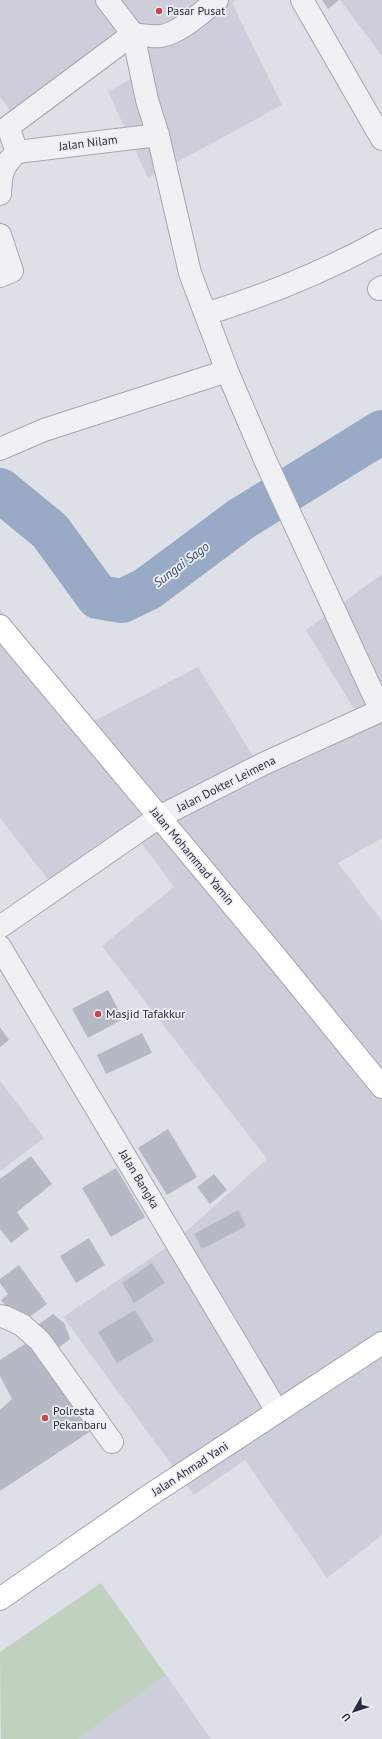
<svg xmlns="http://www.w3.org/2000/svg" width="382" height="1739" font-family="'PT Sans',sans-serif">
<rect width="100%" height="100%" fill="#dde0e7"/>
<!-- built -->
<g fill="#cccfd9">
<polygon points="0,0 236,0 232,3 282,105 148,178 108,92 152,66 133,34 19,122 0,97"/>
<polygon points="340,0 382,0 382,56"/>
<polygon points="382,574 382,838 338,863 382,921 382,1535 327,1578 245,1460 194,1495 63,1317 172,1244 267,1159 102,946 174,887 135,834 57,891 0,818 0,610 92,722 198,667 265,775 360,719 306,630"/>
<polygon points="0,1081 44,1138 0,1171"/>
<polygon points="166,1675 211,1739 78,1739"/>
</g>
<!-- green -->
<polygon fill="#c1d0bf" points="101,1583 166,1675 78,1739 1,1739 0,1652"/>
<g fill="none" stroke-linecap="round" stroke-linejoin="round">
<!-- river -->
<polyline stroke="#99aac6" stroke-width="44" points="0,490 50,531 98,597 122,601 147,589 241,519 382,432"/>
</g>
<!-- building -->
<g fill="#b5b9c3">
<polygon points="322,0 339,0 328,9"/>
<polygon points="108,990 123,1019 88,1038 72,1009"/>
<polygon points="0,1027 9,1040 0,1047"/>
<polygon points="142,1033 152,1053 106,1074 97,1055"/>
<polygon points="168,1129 197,1177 167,1195 138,1148"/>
<polygon points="31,1156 52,1184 17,1212 29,1229 11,1243 0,1229 0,1179"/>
<polygon points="116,1168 145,1217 111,1237 82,1188"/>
<polygon points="214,1174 227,1190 210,1204 197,1187"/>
<polygon points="238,1210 246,1226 202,1249 194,1234"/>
<polygon points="89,1238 105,1265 76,1283 60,1256"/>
<polygon points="152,1263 165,1283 134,1303 122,1283"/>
<polygon points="19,1265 47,1304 27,1319 16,1319 1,1300 8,1294 0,1283 0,1279"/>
<polygon points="135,1310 154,1341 117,1363 98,1332"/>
<polygon points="53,1314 65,1324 70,1339 53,1352 35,1327"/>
<polygon points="33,1339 97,1427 0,1491 0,1410 12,1399 0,1376 0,1360"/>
</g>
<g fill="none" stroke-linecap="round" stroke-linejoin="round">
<!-- minor casing -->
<g stroke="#a3a7b1" stroke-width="24">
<g id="minor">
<path d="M107,0L133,34C142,35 152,37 161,36C180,33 202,12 217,0"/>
<polyline points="302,0 382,139"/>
<polyline points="17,152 158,135"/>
<path d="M0,194C1,172 2,167 17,152L8,127L133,34L147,100L158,135L190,273L227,371L266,462L381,711"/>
<polyline points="0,235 12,271 0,276"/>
<polyline points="379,289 382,287"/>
<path d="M206,314C267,295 326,271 382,240"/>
<polyline points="0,449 44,430 227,371"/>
<polyline points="0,927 159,817 263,764 382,710"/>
<polyline points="0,947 277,1411"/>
<polyline points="0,1316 5,1317 22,1325 40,1341 112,1442"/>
</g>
</g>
<!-- major casing -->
<g stroke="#9da3b2" stroke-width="24">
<g id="major">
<polyline points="0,626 276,957 382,1087"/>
<polyline points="0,1599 147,1497 382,1343"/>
</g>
</g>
<!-- minor -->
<use href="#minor" stroke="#f0f1f5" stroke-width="22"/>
<!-- major -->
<use href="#major" stroke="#fff" stroke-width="22"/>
</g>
<!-- markers -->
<g fill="#c9454a" stroke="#edeff5" stroke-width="1.5">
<circle cx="159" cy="11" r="4"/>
<circle cx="98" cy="1014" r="4"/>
<circle cx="45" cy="1418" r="4"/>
</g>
<g text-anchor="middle" stroke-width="3.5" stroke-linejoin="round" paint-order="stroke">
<!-- poi labels -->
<g font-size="12" fill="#272d3d" stroke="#edeff5" text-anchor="start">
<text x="167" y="15">Pasar Pusat</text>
<text x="106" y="1018">Masjid Tafakkur</text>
<text x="53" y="1415">Polresta<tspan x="53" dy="14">Pekanbaru</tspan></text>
</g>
<!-- street labels -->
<g font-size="12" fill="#272d3d" stroke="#edeff5">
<text transform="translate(88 143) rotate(-7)" y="4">Jalan Nilam</text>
<text transform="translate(226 784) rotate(-27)" y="4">Jalan Dokter Leimena</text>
<text transform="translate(192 856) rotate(50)" y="4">Jalan Mohammad Yamin</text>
<text transform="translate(139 1179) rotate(59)" y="4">Jalan Bangka</text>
<text transform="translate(190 1469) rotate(-33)" y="4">Jalan Ahmad Yani</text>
</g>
<!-- water labels -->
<g font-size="13" font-style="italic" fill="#33476f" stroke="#edeff5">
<text transform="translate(181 564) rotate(-37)" y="5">Sungai Sago</text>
</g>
</g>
<!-- north arrow -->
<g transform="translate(354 1711) rotate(231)" stroke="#edeff5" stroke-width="3" paint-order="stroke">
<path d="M0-3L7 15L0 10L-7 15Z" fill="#272d3d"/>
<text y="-6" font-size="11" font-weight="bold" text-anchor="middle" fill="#272d3d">U</text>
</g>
</svg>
